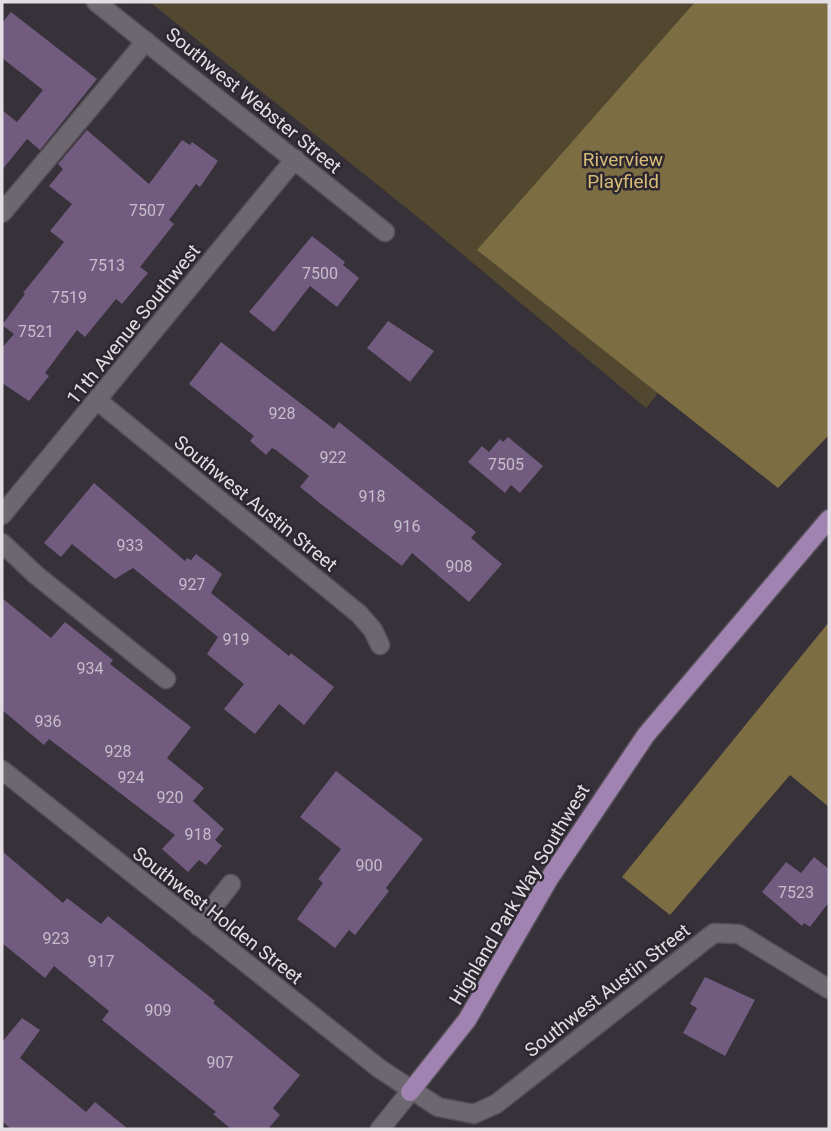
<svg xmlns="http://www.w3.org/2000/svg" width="831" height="1131" font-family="Roboto,sans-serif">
<rect width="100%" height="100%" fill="#37313a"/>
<!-- green -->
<polygon fill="#52482f" points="150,2 829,2 758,269 646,408 425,223"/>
<!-- forest -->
<g fill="#7d6d43">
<polygon points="695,2 829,2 829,435 778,488 477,250"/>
<polygon points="829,622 829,807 790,775 670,915 622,877"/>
</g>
<!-- building -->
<g fill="#715b7f">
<polygon points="11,12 97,79 40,150 27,139 2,170 2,110 17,122 43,90 2,58 2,23"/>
<polygon points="87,130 149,184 182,140 190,145 192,142 218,161 200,187 196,184 169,220 174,224 140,267 148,273 122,304 116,299 85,337 77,330 45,373 49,376 29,401 2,383 2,348 14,334 2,325 25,294 23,293 64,242 50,231 72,204 49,186 63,169 58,164"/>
<polygon points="312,236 345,262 343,265 359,278 337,307 310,286 274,332 249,312"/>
<polygon points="388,321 434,351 410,382 367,348"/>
<polygon points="221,342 334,429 339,422 476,532 471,538 502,564 469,602 412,553 402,566 321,504 300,487 309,476 276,450 272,448 266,455 250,441 254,436 189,384"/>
<polygon points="508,437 543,466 520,493 511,485 505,493 468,462 482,446 489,452 500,439 503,442"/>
<polygon points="94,483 185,561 187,558 191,560 196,554 222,574 211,593 289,656 291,653 334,687 304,725 279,704 255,734 224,709 244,684 207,654 218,637 133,568 115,579 72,544 61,557 44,543"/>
<polygon points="2,598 51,638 65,622 113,660 110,664 191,727 167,758 204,788 193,801 224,829 215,840 222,846 206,865 199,860 188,872 162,849 175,835 49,739 44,745 2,710"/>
<polygon points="336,771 423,839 386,888 389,891 355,935 349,930 335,948 297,919 323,883 318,879 341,849 300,817"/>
<polygon points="2,851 63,903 67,898 101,924 108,916 215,1001 213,1003 300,1075 273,1108 280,1115 268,1129 231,1129 213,1114 216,1112 102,1020 109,1011 54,966 45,978 2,943"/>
<polygon points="814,857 829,869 829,902 810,927 804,923 802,926 762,892 786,862 801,873"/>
<polygon points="705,977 755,1000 725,1056 683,1033 697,1008 690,1004"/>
<polygon points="22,1018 40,1030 20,1058 86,1112 95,1102 128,1129 11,1129 2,1121 2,1042"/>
</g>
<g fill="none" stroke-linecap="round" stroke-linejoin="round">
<!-- minor casing -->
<g stroke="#555058" stroke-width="21">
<g id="minor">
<polyline points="96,2 385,232"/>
<polyline points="2,213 146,41"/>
<polyline points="98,401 359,614 373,630 380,645"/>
<polyline points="2,515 295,159"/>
<polyline points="2,543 36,575 166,679"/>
<polyline points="2,770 380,1069 438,1107 474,1114 496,1104 714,933 739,934 829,989"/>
<polyline points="198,926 231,884"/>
<polyline points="380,1129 410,1092"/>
</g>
</g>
<!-- major casing -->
<g stroke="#555058" stroke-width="21">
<polyline id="major" points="410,1092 467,1020 549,879 646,735 829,519"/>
</g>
<!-- minor -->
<use href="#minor" stroke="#6d6770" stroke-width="18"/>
<!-- major -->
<use href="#major" stroke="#a183b1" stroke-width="18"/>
</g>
<g text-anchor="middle" stroke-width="5" stroke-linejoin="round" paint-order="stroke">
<!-- number labels -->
<g font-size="16" fill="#c6bdcb">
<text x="147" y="216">7507</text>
<text x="107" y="271">7513</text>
<text x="320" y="279">7500</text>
<text x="69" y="303">7519</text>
<text x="36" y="337">7521</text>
<text x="282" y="419">928</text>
<text x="333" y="463">922</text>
<text x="506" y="470">7505</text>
<text x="372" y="502">918</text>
<text x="407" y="532">916</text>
<text x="130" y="551">933</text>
<text x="459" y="572">908</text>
<text x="192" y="590">927</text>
<text x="236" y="645">919</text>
<text x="90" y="674">934</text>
<text x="48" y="727">936</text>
<text x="118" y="757">928</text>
<text x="131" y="783">924</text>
<text x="170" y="803">920</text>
<text x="198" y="840">918</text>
<text x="369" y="871">900</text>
<text x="796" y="898">7523</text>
<text x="56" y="944">923</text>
<text x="101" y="967">917</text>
<text x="158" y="1016">909</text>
<text x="220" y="1068">907</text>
</g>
<!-- street labels -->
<g font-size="19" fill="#e2dee4" stroke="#2d2730">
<text transform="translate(254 100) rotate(39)" y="7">Southwest Webster Street</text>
<text transform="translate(133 324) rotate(-51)" y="7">11th Avenue Southwest</text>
<text transform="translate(256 503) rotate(39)" y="7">Southwest Austin Street</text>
<text transform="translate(519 894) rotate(-59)" y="7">Highland Park Way Southwest</text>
<text transform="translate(218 915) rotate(38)" y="7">Southwest Holden Street</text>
<text transform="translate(607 990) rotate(-38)" y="7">Southwest Austin Street</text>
</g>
<!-- park labels -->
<g font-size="19" fill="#d7bc78" stroke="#2d2730">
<text x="623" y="166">Riverview<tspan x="623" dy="22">Playfield</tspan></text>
</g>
</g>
<!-- border -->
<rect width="831" height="1131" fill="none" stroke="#e2dee4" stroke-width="7"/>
</svg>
